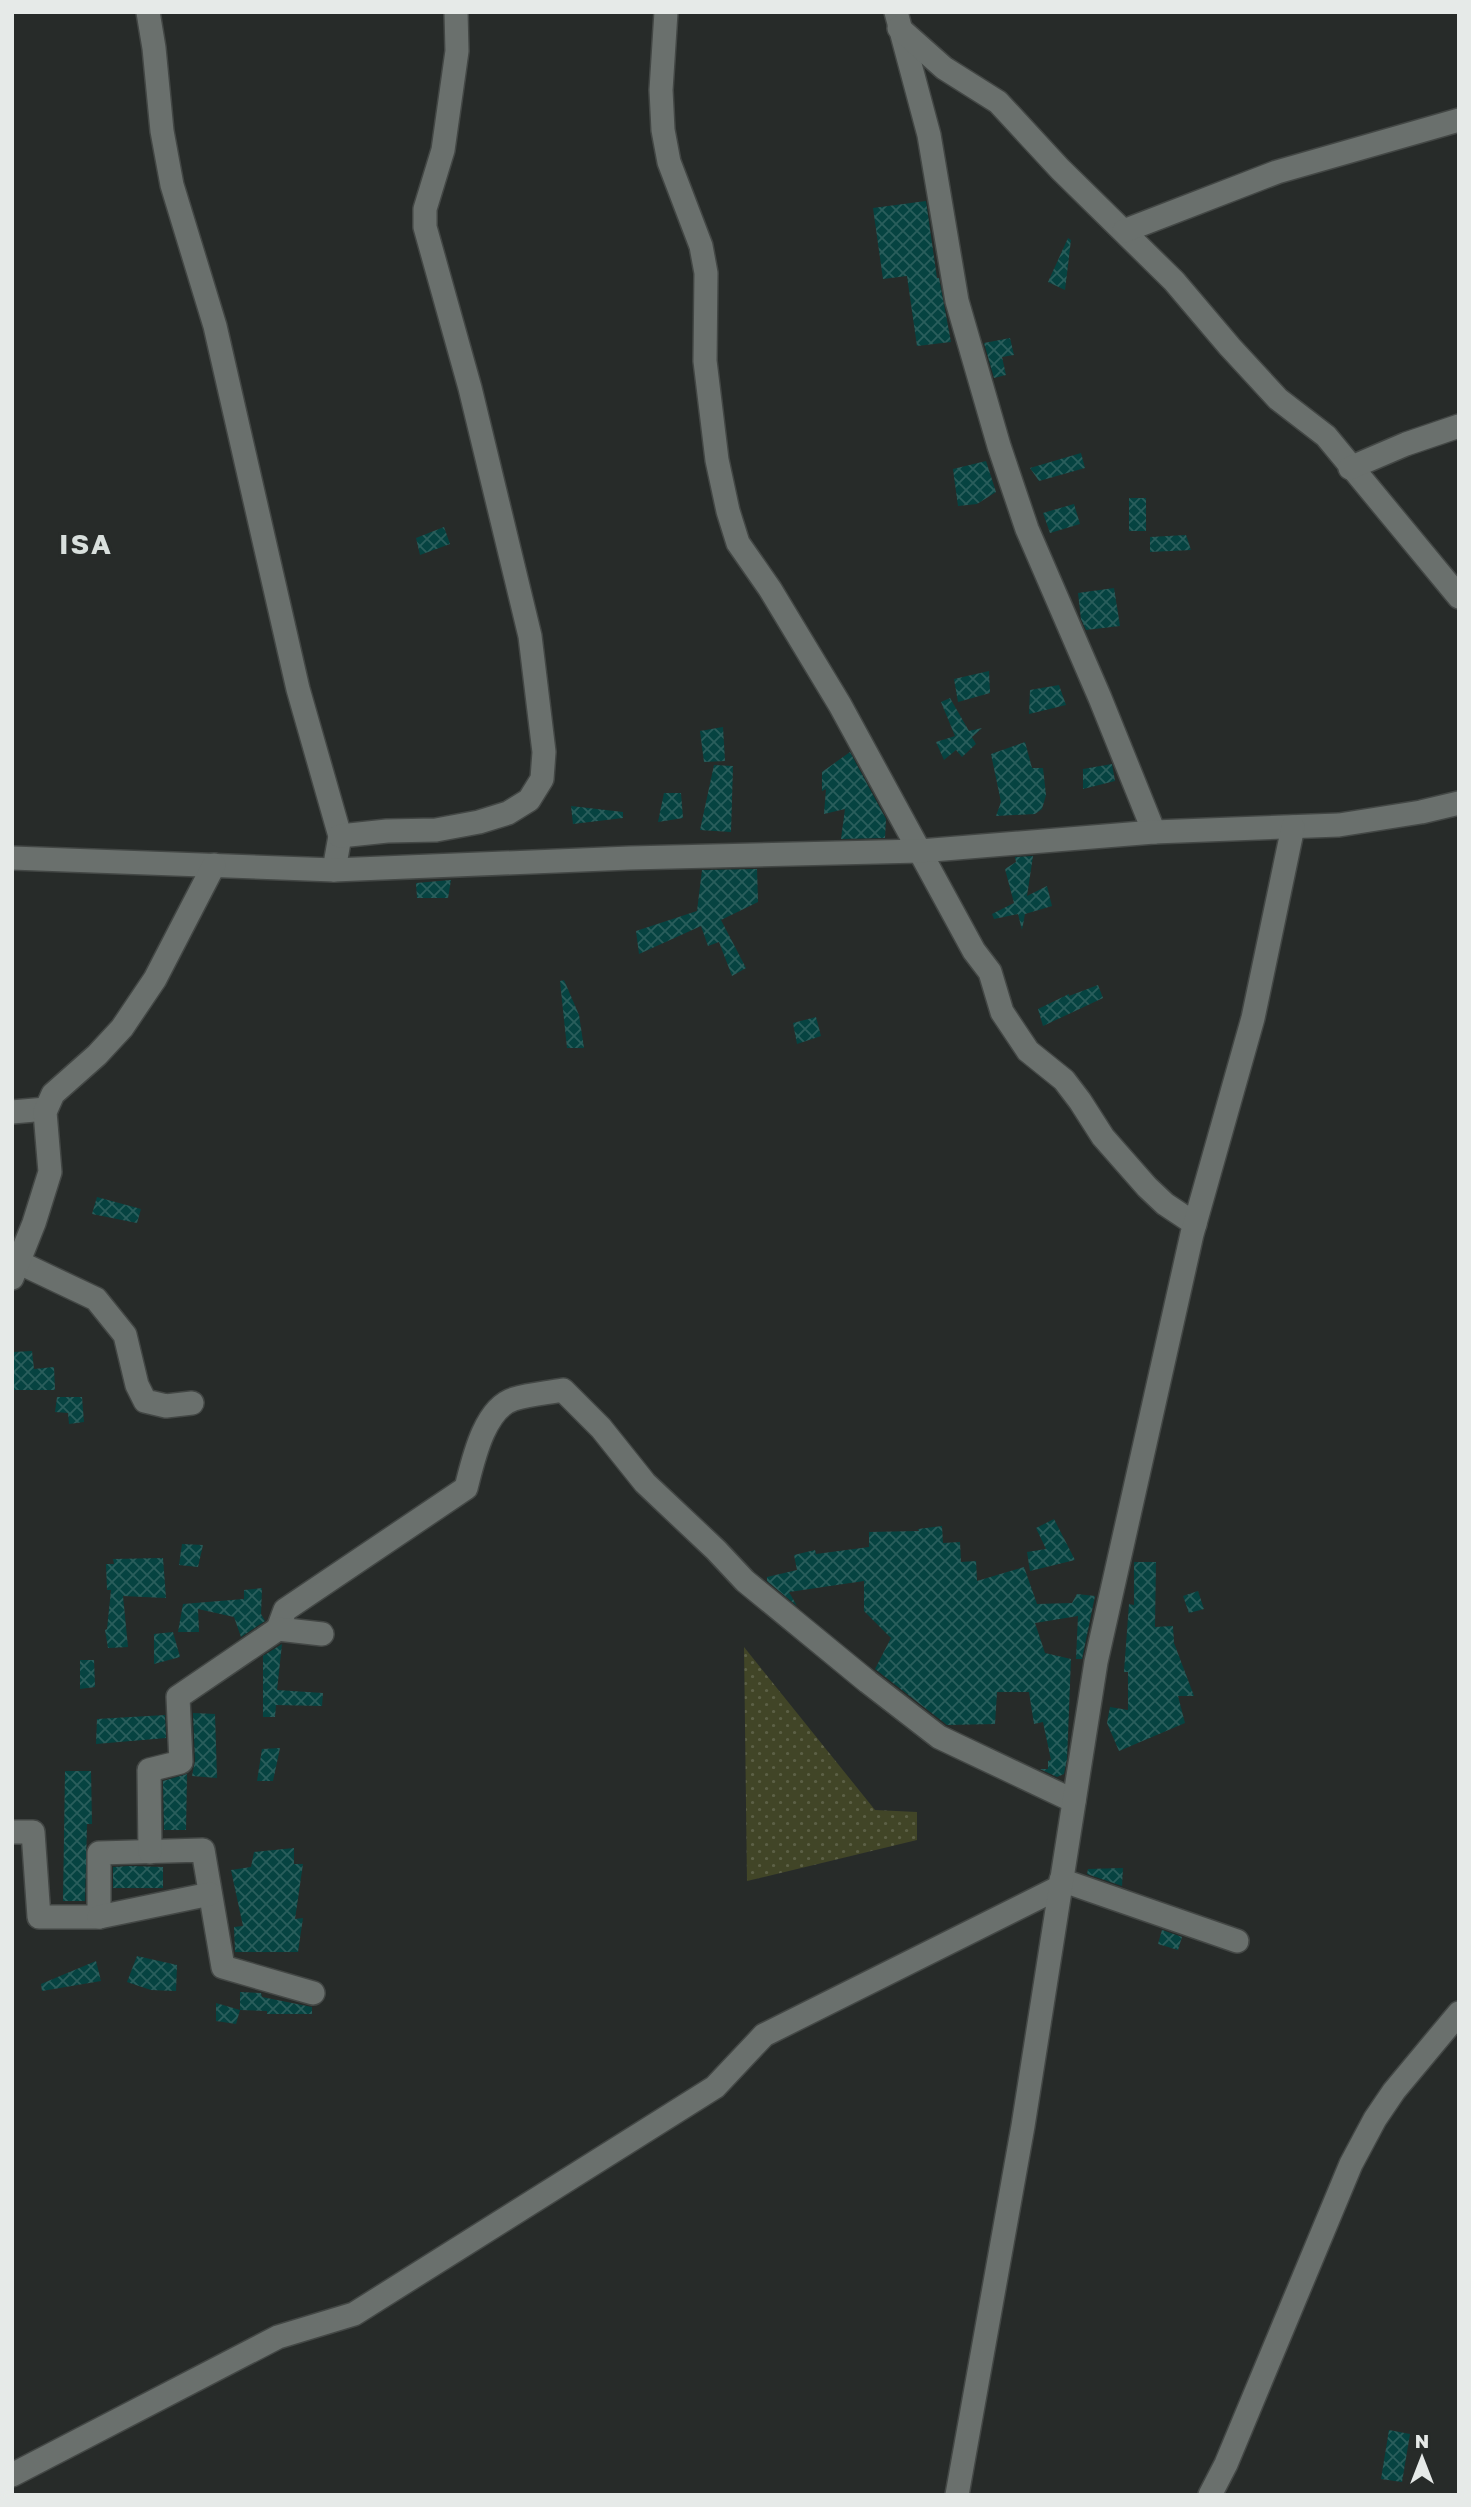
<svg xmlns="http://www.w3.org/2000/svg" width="1471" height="2507" font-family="'Golos Text',sans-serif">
<defs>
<pattern id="grass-dots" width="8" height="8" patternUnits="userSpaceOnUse" patternTransform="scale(1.75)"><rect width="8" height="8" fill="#414527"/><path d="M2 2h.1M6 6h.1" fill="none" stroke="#5c6046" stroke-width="1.8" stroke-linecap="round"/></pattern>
<pattern id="building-cross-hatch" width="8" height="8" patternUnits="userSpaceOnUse" patternTransform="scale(1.75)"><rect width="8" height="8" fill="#064341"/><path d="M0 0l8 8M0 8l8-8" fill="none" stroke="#2a5e5c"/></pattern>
</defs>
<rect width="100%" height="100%" fill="#272b29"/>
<!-- grass -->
<polygon fill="url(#grass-dots)" points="744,1647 875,1810 917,1812 917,1840 747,1881"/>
<!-- building -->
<g fill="url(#building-cross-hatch)">
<polygon points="926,201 937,278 939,278 951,342 917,346 907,276 883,279 873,208"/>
<polygon points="1068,238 1071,240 1065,290 1048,282"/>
<polygon points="1010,338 1014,355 1002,357 1006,375 994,378 984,343"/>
<polygon points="1081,453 1085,468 1039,481 1030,468"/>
<polygon points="986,461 996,492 977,504 958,506 953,469"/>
<rect x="1129" y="498" width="17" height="33"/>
<polygon points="1074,504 1080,524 1050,533 1043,513"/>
<polygon points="444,527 450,544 420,555 416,538"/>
<polygon points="1186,535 1191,550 1150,552 1150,537"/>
<polygon points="1114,588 1120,626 1086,630 1081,619 1078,593"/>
<polygon points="989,671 990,693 958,702 954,679"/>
<polygon points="1059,685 1066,705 1029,714 1030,690"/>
<polygon points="950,698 969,731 982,728 972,737 976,744 962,757 956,750 944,760 936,742 955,736 941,702"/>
<polygon points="723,727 725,761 704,762 700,731"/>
<polygon points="1025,742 1032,768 1043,768 1046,795 1042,809 1035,814 996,816 1001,802 991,754"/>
<polygon points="850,752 886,819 885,838 841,839 845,809 824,814 826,789 822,791 822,772"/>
<polygon points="1112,764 1115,781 1083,789 1083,769"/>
<polygon points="714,765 733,766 731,832 700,830"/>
<polygon points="664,793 681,793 683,818 658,822"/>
<polygon points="571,806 623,812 623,818 573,824"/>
<polygon points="1033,856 1027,896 1047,886 1052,906 1025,914 1022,930 1018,914 994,919 992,914 1014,903 1005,869 1016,862 1015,857"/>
<polygon points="757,869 758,902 721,920 746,968 732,976 719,942 708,946 701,926 639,954 636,931 697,911 702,870"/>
<polygon points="451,880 448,898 417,898 416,883"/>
<polygon points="564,980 579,1015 584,1048 567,1048 560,981"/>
<polygon points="1098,985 1103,998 1043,1026 1038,1009 1069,994 1069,996"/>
<polygon points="816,1017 821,1036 797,1044 793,1023"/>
<polygon points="97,1197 141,1209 137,1223 92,1214"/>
<polygon points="32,1351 34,1369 54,1367 55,1390 14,1390 12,1352"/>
<polygon points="57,1397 82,1397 84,1422 69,1424 68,1413 55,1412"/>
<polygon points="1054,1519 1075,1560 1030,1571 1027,1552 1046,1549 1036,1528"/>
<polygon points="942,1526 943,1543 960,1542 961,1562 976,1561 977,1581 1024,1567 1037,1604 1072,1603 1077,1594 1095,1596 1082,1659 1076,1659 1078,1616 1035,1623 1045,1653 1071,1659 1067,1759 1064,1774 1057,1777 1040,1769 1048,1769 1048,1761 1051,1760 1043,1722 1034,1724 1029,1692 997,1692 995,1724 947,1725 875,1669 891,1638 864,1611 864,1581 789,1592 797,1606 767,1581 767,1577 797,1570 794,1555 815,1550 816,1554 869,1547 869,1532 919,1531 918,1529"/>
<polygon points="182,1544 203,1545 198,1567 179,1565"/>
<polygon points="163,1558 166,1598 123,1596 128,1647 108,1648 105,1630 107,1629 111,1590 107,1590 106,1564 114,1564 113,1559"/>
<polygon points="1134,1562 1156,1562 1155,1627 1173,1626 1174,1643 1194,1696 1178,1696 1185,1723 1119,1751 1107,1723 1110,1707 1128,1710 1128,1672 1124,1672 1129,1604 1134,1605"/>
<polygon points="262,1588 261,1614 265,1621 241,1637 234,1617 198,1609 199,1632 178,1632 183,1604 244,1599 244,1590"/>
<polygon points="1198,1591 1204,1609 1189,1613 1183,1596"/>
<polygon points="173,1632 180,1657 154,1664 154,1634"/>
<polygon points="282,1644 277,1690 323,1693 322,1706 276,1705 275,1717 263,1717 263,1656"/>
<polygon points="80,1660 94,1660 95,1687 80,1689"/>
<polygon points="193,1713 215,1714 217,1778 192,1776 195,1761"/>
<polygon points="165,1715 166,1738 96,1744 97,1719"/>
<polygon points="280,1748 273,1781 257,1781 262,1749"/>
<polygon points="65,1771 91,1771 92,1824 87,1824 85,1901 63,1901"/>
<polygon points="187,1774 186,1830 164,1830 163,1781"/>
<polygon points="294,1848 294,1864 303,1864 295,1919 303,1918 298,1952 235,1952 234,1927 243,1926 231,1870 251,1867 254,1852"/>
<polygon points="130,1866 163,1867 163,1888 113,1888 113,1867"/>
<polygon points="1123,1868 1122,1886 1087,1874 1088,1869"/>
<polygon points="1162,1930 1182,1937 1178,1950 1158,1944"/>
<polygon points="137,1956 177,1965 176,1991 151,1990 127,1982"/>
<polygon points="96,1961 101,1981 42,1991 41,1984"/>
<polygon points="240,1992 261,1993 262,1997 312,2007 312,2014 267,2014 267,2011 240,2010"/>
<polygon points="216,2003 240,2010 236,2024 216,2021"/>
<polygon points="1389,2430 1410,2434 1402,2482 1381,2479"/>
</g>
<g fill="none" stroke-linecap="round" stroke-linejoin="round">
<!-- minor casing -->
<g stroke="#434745" stroke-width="26">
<g id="minor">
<polyline points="148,12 154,48 162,131 172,185 215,326 298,689 340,836 334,870"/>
<polyline points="666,12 661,90 663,130 669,162 701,246 706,273 705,361 717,460 728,511 738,543 770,589 840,705 974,951 990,972 1002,1012 1028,1051 1064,1080 1080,1101 1103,1137 1147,1187 1165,1204 1195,1224"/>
<polyline points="896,12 929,135 957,301 999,446 1027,529 1100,698 1154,832"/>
<polyline points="899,28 944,68 998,102 1060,169 1174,281 1230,347 1278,399 1326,436 1459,597"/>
<polyline points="1124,231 1277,172 1459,120"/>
<polyline points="1350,468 1406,444 1459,426"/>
<polyline points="340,836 387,831 436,830 479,822 508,813 529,800 542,779 544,752 530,636 470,388 425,227 425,209 443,150 457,51 456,12"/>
<polyline points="12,858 334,870 630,858 920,851 1154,832 1339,825 1421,812 1459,803"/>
<polyline points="12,1112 46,1109"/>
<polyline points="18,1262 96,1299 125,1335 137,1385 145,1401 166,1406 192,1403"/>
<polyline points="12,1278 34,1223 50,1172 45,1112 53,1094 97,1055 122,1028 155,979 214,865"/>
<path d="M278,1629L285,1610L466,1488C473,1461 484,1408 514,1399C530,1394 547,1393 563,1390L601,1428L645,1483L716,1550L745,1581L868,1682L939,1737L1074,1801"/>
<polyline points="12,1832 33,1832 39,1917 99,1917 99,1853 203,1850 223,1967 313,1993"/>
<polyline points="150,1852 149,1770 181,1762 178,1697 278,1629 322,1634"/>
<polyline points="1061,1880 1237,1941"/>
<polyline points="99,1917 210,1894"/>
<polyline points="12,2475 278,2337 354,2314 715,2087 764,2035 1060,1887"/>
<polyline points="957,2495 1023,2126 1096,1662 1192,1234 1253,1018 1293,827"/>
<polyline points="1210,2495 1226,2464 1351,2164 1375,2119 1394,2091 1459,2013"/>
</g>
</g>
<!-- minor -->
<use href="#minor" stroke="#6a706d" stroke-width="23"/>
</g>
<g text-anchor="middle" stroke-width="6" stroke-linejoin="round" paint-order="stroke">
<!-- district labels -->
<g font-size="28" font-weight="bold" letter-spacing="2" fill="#d9e0dd" stroke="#272b29">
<text x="86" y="554">ISA</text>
</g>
</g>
<!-- border -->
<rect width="1471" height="2507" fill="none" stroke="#e6eae8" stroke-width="28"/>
<!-- north arrow -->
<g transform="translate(1422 2458)" stroke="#272b29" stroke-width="5" paint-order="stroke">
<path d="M0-5L12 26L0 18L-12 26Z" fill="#e6eae8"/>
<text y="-10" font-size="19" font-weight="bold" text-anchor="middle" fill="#e6eae8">N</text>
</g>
</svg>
